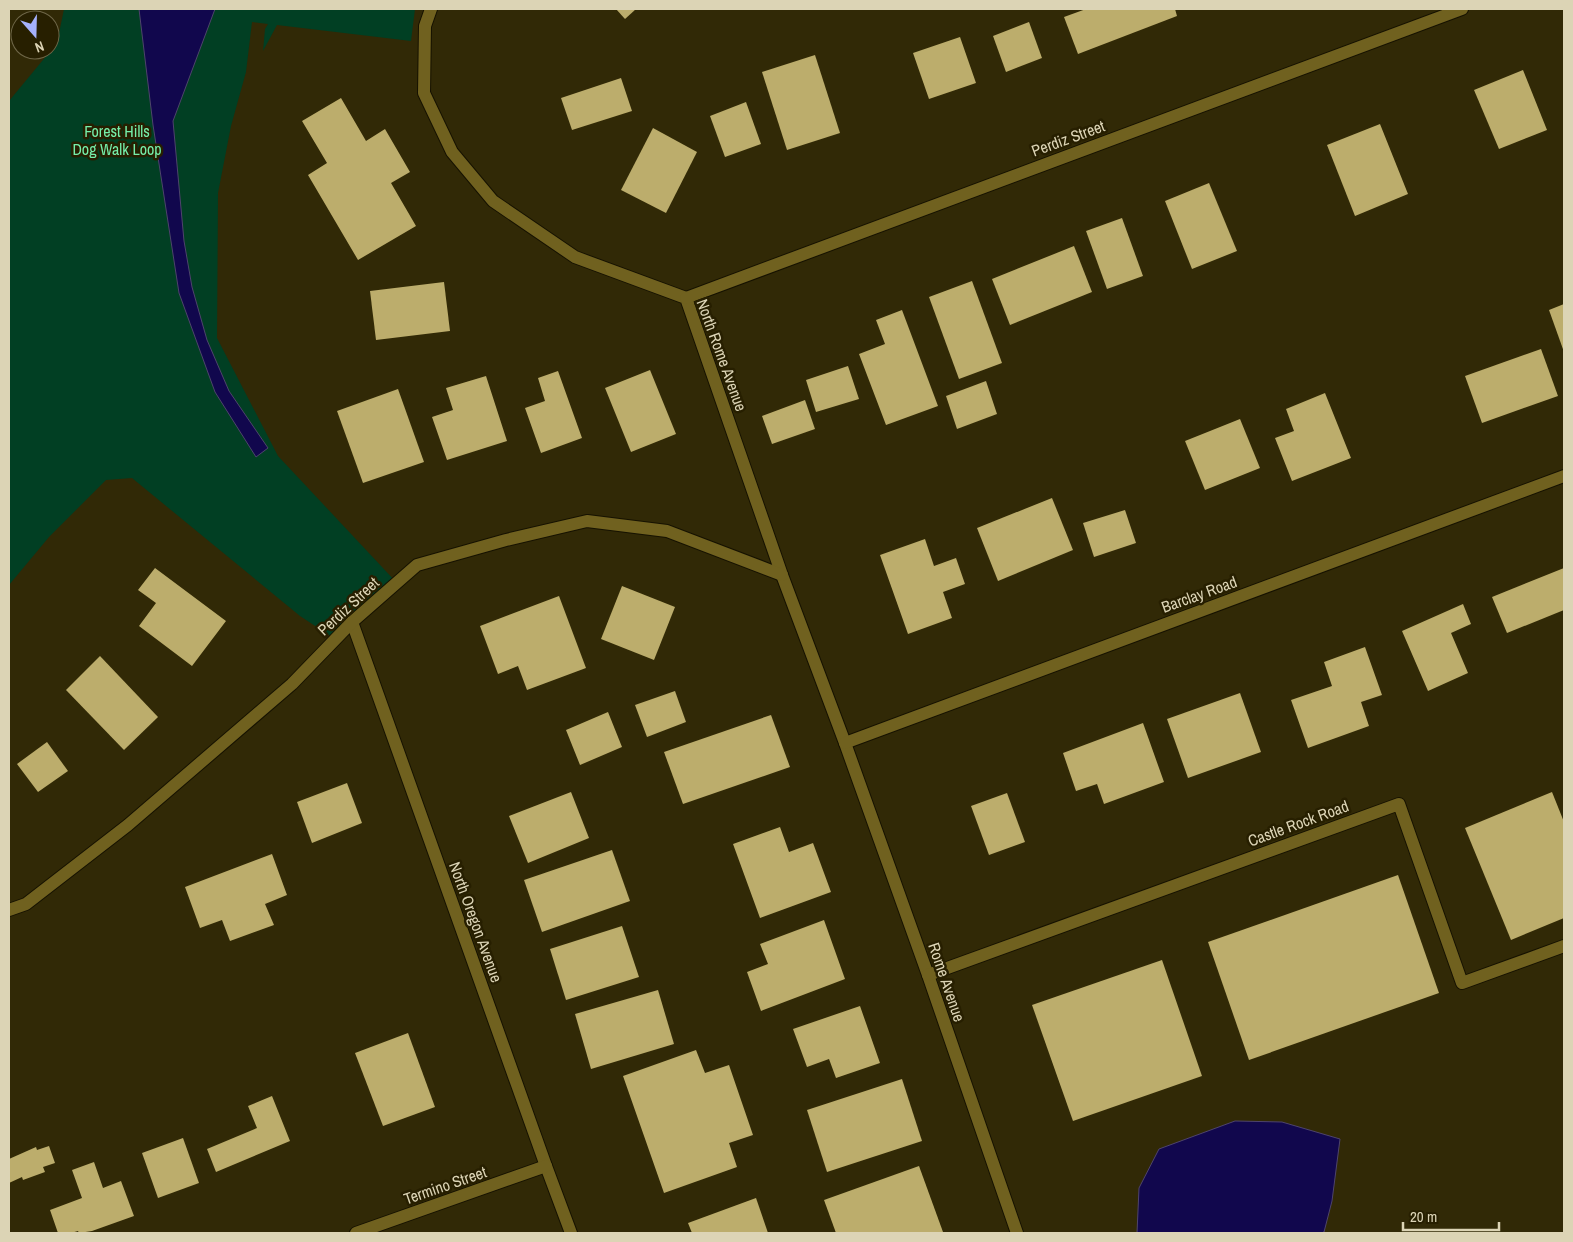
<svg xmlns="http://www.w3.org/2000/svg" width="1573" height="1242" font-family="'Archivo Narrow',sans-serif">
<rect width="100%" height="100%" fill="#312906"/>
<!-- green -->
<polygon fill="#013f23" points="64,9 415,9 411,41 277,25 263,51 265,29 268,24 252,22 246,72 231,126 218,193 217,338 278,456 397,583 335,639 300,616 132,478 106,480 49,537 9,585 9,101 57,43"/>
<!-- water -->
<g fill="#11074d" stroke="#4e446c">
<polygon points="139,9 215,9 173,121 184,241 192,287 207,340 229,391 268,448 256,457 215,392 179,293 153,125"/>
<polygon points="1235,1121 1282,1122 1340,1139 1332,1201 1324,1232 1321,1233 1137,1233 1139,1188 1159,1149"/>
</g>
<!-- building -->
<g fill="#bcad6c">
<polygon points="616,9 636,9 625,19"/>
<polygon points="1086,9 1175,9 1177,16 1078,54 1064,17"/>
<polygon points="1029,22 1042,58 1006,72 993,36"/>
<polygon points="960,37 976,83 929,99 913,53"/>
<polygon points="815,55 840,133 787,150 762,72"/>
<polygon points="1523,70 1547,130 1499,149 1474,90"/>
<polygon points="621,78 632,111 572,130 561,98"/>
<polygon points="341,98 366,141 385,129 410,172 391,183 416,226 358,260 308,175 327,163 302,121"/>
<polygon points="746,102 761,144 725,157 710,116"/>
<polygon points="1380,124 1408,194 1355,216 1327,145"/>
<polygon points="653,128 697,152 666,213 621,190"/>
<polygon points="1209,183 1237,251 1192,269 1165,201"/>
<polygon points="1122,218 1143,276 1107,289 1086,231"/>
<polygon points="1074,246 1092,292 1010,325 992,279"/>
<polygon points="972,281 1002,363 959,379 929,297"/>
<polygon points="444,282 450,331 376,340 370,291"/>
<polygon points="1564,304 1564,352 1549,310"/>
<polygon points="902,310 938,406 886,425 859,354 885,344 876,320"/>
<polygon points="1541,349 1558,396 1482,423 1465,376"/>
<polygon points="848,366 859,399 816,412 806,380"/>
<polygon points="650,370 676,434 631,452 605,388"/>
<polygon points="558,371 582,438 541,453 525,408 545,401 538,378"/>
<polygon points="486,376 507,441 447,460 432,417 453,410 446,388"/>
<polygon points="986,381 997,414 957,429 946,396"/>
<polygon points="398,389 424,462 363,483 337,411"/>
<polygon points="1325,393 1351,458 1292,481 1275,438 1294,431 1286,409"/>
<polygon points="805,400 815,429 772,444 762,416"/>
<polygon points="1240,419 1260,468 1205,490 1185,441"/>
<polygon points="1052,498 1073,550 998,581 977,528"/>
<polygon points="1125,510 1136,543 1094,557 1083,523"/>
<polygon points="925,539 934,566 956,558 965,584 943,592 952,618 908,634 880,555"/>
<polygon points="155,568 226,621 192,666 139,626 156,603 138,590"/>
<polygon points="1564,568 1564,610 1507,633 1492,597"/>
<polygon points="622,586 675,607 654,660 601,639"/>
<polygon points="559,596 586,668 527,690 518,666 498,674 480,626"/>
<polygon points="1463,604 1471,624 1451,633 1468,673 1428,691 1402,631"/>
<polygon points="1365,647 1382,695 1361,702 1369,726 1308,748 1291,700 1332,686 1324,662"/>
<polygon points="100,656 158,717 124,750 66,690"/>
<polygon points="675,691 686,722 647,737 635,705"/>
<polygon points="1240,693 1261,752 1188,778 1167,719"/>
<polygon points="608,712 622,747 580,765 566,730"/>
<polygon points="771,715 790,767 683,804 664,752"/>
<polygon points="1143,723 1164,782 1104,804 1097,784 1076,791 1063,753"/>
<polygon points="47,742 68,771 38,792 17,764"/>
<polygon points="347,783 362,823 312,843 297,802"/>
<polygon points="571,792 589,838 528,863 509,816"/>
<polygon points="1552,792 1564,822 1564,918 1511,940 1465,828"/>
<polygon points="1007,793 1025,842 989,855 971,806"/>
<polygon points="780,827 789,852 813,843 831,892 760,918 733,844"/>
<polygon points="612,850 630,901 542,932 524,880"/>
<polygon points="272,854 287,895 265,904 274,925 230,941 222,920 200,928 185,887"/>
<polygon points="1398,875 1439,993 1249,1060 1208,942"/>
<polygon points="824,920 845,979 761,1011 747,972 768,964 760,944"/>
<polygon points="622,926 639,977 566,1000 550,949"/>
<polygon points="1162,960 1202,1076 1073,1121 1032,1005"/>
<polygon points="658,990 674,1044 591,1069 575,1014"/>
<polygon points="860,1006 880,1063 836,1078 829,1059 807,1067 793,1029"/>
<polygon points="408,1033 435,1107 383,1126 355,1053"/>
<polygon points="696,1050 705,1073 729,1065 753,1135 729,1143 737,1167 664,1193 623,1076"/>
<polygon points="902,1079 922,1141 827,1172 807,1110"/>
<polygon points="272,1096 290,1141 216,1172 207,1149 257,1128 248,1106"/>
<polygon points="183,1138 199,1183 158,1198 142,1153"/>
<polygon points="49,1146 55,1163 43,1167 45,1172 23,1180 22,1177 9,1183 9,1159 36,1147 37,1150"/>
<polygon points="94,1162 103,1188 121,1181 134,1216 92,1231 79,1233 78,1231 71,1233 58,1233 50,1210 82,1198 72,1170"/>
<polygon points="919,1166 943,1232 939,1233 836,1233 824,1200"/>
<polygon points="756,1198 768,1233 692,1233 688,1223"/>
</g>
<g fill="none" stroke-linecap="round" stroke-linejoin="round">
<!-- minor casing -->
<g stroke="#161201" stroke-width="14">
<g id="minor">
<polyline points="431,9 425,26 424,93 452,152 493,201 575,257 686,298 782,575 845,743 928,975 1017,1233"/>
<polyline points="686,298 1462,9"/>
<polyline points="352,622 546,1166 571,1233"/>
<polyline points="845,743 1564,476"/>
<polyline points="9,910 26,904 128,825 292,684 352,622 417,565 506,540 587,521 667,531 782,575"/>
<polyline points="928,975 1399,804 1462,983 1564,946"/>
<polyline points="356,1233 546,1166"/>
</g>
</g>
<!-- minor -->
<use href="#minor" stroke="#70611f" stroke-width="12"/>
</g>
<g text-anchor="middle" stroke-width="5" stroke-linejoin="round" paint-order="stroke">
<!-- park labels -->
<g font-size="16" fill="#75efaa" stroke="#271f00">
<text x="117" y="137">Forest Hills<tspan x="117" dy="18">Dog Walk Loop</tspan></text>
</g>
<!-- street labels -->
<g font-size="16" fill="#dcd4b5" stroke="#271f00">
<text transform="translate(1068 138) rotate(-20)" y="6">Perdiz Street</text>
<text transform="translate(722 355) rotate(70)" y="6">North Rome Avenue</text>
<text transform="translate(1199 594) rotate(-20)" y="6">Barclay Road</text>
<text transform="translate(348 606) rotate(-43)" y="6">Perdiz Street</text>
<text transform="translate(1298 823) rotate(-20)" y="6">Castle Rock Road</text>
<text transform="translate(476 922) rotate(70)" y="6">North Oregon Avenue</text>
<text transform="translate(947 982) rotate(71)" y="6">Rome Avenue</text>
<text transform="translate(445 1185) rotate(-19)" y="6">Termino Street</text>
</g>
</g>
<!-- border -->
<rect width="1573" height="1242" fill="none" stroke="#dcd4b5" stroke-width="20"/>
<!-- north arrow -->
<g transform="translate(35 35) rotate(160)"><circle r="24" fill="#271f00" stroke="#6f6748"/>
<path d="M0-4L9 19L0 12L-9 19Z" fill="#a5b1fc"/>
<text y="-8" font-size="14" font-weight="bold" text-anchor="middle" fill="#dcd4b5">N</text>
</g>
<!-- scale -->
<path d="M1403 1222v8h96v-8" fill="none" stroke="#dcd4b5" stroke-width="2.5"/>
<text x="1410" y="1222" font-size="15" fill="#dcd4b5" stroke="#271f00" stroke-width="4" paint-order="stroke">20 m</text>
</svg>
